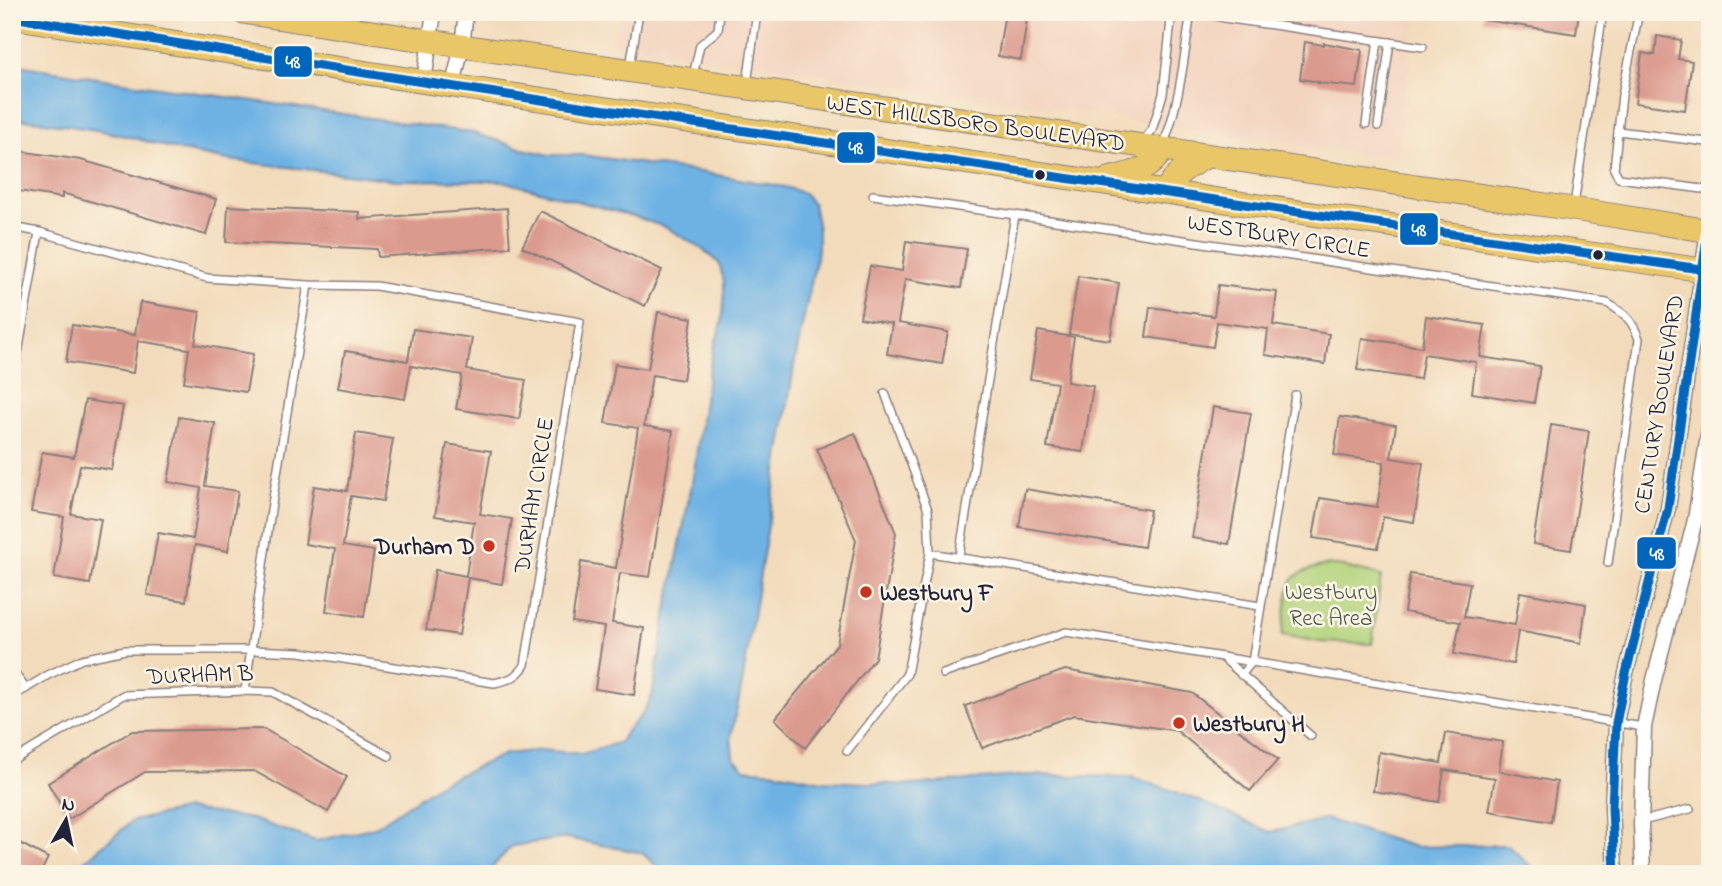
<svg xmlns="http://www.w3.org/2000/svg" width="1722" height="886" font-family="'Indie Flower',sans-serif">
<rect width="100%" height="100%" fill="#fcf5e5"/>
<filter id="ink" filterUnits="userSpaceOnUse"><feTurbulence type="fractalNoise" baseFrequency=".0143" numOctaves="2"/><feDisplacementMap in="SourceGraphic" scale="14" xChannelSelector="R" yChannelSelector="G"/><feConvolveMatrix kernelMatrix="1 2 1 2 8 2 1 2 1" color-interpolation-filters="sRGB"/></filter>
<filter id="wash" filterUnits="userSpaceOnUse"><feTurbulence type="fractalNoise" baseFrequency=".00686" numOctaves="4" result="noise"/><feDisplacementMap in="SourceGraphic" scale="28" xChannelSelector="R" yChannelSelector="G"/><feGaussianBlur stdDeviation="1.57" result="paint"/><feColorMatrix in="noise" values="0 0 0 0 0 0 0 0 0 0 0 0 0 0 0 0 0 1.4 0 .05"/><feComposite in="paint" operator="in"/></filter>
<g filter="url(#wash)">
<rect width="100%" height="100%" fill="#f2dbbb"/>
<!-- built -->
<polygon fill="#f3d4bf" points="619,12 1417,12 1397,159 614,44"/>
<!-- green -->
<path fill="#b2d37b" stroke="#6a7a5b" stroke-width="2" d="M1326,565L1344,567L1381,576L1372,644L1320,642L1282,635C1284,623 1287,591 1291,583C1296,571 1315,568 1326,565Z"/>
<!-- water -->
<polygon fill="#6eb2e4" stroke="#486a90" stroke-width="2" points="12,64 116,81 474,133 523,149 550,155 583,155 700,172 785,187 804,193 813,204 818,229 818,250 795,360 742,684 731,736 733,757 745,769 777,772 823,781 912,785 1027,775 1132,777 1193,798 1270,832 1326,819 1415,847 1508,845 1539,874 665,874 642,853 566,838 512,846 486,874 69,874 132,821 187,809 252,819 316,841 375,827 441,783 505,754 542,750 582,754 620,742 627,730 642,715 652,696 667,610 693,478 705,393 713,350 722,323 724,301 724,281 719,263 702,249 667,228 636,217 502,181 396,180 228,160 182,151 134,138 102,131 32,120 12,119"/>
<g id="blocks">
<!-- building -->
<g fill="#db9a8e">
<polygon points="1005,12 1028,12 1021,60 998,56"/>
<polygon points="1484,12 1579,12 1576,34 1483,20"/>
<polygon points="1657,36 1681,40 1678,59 1692,61 1685,110 1635,103 1642,53 1655,55"/>
<polygon points="1305,42 1324,45 1324,43 1362,50 1357,87 1318,83 1319,82 1300,79"/>
<polygon points="12,150 81,160 216,199 206,235 62,193 62,198 12,190"/>
<polygon points="228,206 360,212 359,219 507,208 510,247 378,257 377,249 226,242"/>
<polygon points="540,211 662,270 645,306 522,247"/>
<polygon points="906,241 967,249 961,288 905,279 898,323 948,332 942,364 887,354 892,324 860,318 870,266 902,271"/>
<polygon points="1078,276 1119,283 1110,340 1069,334"/>
<polygon points="1218,285 1277,292 1273,325 1329,334 1325,364 1265,355 1268,329 1217,322 1213,347 1146,337 1150,307 1214,316"/>
<polygon points="140,302 200,312 195,344 253,354 246,392 184,382 189,349 138,341 133,373 66,362 72,325 135,335"/>
<polygon points="658,312 692,318 683,380 652,375 644,426 673,431 650,577 620,573 612,623 644,628 634,695 595,689 604,627 572,622 581,562 616,568 638,428 605,423 615,364 648,369"/>
<polygon points="1426,316 1485,325 1480,357 1540,366 1534,403 1472,393 1476,362 1424,354 1420,379 1357,370 1362,338 1422,347"/>
<polygon points="413,329 472,338 467,370 526,380 519,419 456,409 462,375 411,366 405,399 338,388 345,351 408,361"/>
<polygon points="1038,331 1074,337 1067,382 1093,386 1083,452 1047,447 1057,383 1030,379"/>
<polygon points="85,400 123,406 112,470 80,465 71,514 101,519 90,584 54,578 64,517 31,512 42,452 74,457"/>
<polygon points="1213,407 1251,413 1229,544 1192,538"/>
<polygon points="179,417 215,423 205,486 238,491 228,551 195,545 186,601 147,595 158,533 193,539 201,488 168,482"/>
<polygon points="1340,417 1396,425 1391,458 1423,463 1414,522 1383,517 1378,548 1313,538 1320,498 1377,507 1384,462 1334,455"/>
<polygon points="1551,425 1589,431 1571,550 1533,544"/>
<polygon points="356,433 393,439 383,501 351,496 343,546 374,551 364,617 326,611 335,549 305,544 314,486 347,491"/>
<polygon points="855,433 896,533 875,658 805,748 775,719 837,644 856,540 817,449"/>
<polygon points="447,444 491,451 480,514 512,519 502,584 468,578 459,635 426,630 435,570 466,576 474,522 435,516"/>
<polygon points="1025,489 1150,510 1144,547 1019,527"/>
<polygon points="1410,574 1470,583 1464,617 1515,625 1520,592 1586,604 1581,643 1518,631 1513,664 1454,654 1460,622 1404,612"/>
<polygon points="1065,670 1192,693 1278,760 1250,791 1177,731 1074,715 982,748 965,706"/>
<polygon points="264,729 347,777 328,812 254,771 145,772 69,819 48,783 132,731"/>
<polygon points="1446,733 1503,742 1499,771 1557,782 1551,822 1489,811 1495,778 1444,770 1439,802 1373,791 1379,752 1441,763"/>
<polygon points="12,839 48,858 40,874 12,874"/>
</g>
</g>
</g>
<g filter="url(#ink)">
<use href="#blocks" fill-opacity="0" stroke="#8a7e7b" stroke-width="2"/>
<g fill="none" stroke-linecap="round" stroke-linejoin="round">
<!-- service casing -->
<g stroke="#8a7e7b" stroke-width="10">
<g id="service">
<polyline points="1198,12 1224,18 1423,47"/>
<polyline points="1639,12 1622,95 1614,169 1619,178 1710,190"/>
<polyline points="630,67 639,12"/>
<polyline points="693,76 700,45 718,30 720,12"/>
<polyline points="747,84 757,12"/>
<polyline points="1366,124 1378,41"/>
<polyline points="1378,126 1390,42"/>
<polyline points="1618,131 1707,142"/>
<polyline points="1142,142 1152,130 1163,94 1172,12"/>
<path d="M1163,146C1180,103 1184,57 1191,12"/>
<polyline points="873,195 1015,215"/>
<polyline points="1574,205 1603,12"/>
<path d="M12,227L39,232L207,278L308,285L376,286L580,322L525,665C517,678 508,680 494,683L300,652L251,650H125L82,659L48,675L12,697"/>
<polyline points="12,388 39,232"/>
<polyline points="930,553 1260,606"/>
<path d="M959,557L1015,215L1607,303C1624,313 1632,319 1639,339L1608,563"/>
<polyline points="1222,657 1643,727"/>
<polyline points="12,670 26,689"/>
<polyline points="943,674 1066,632 1222,657 1311,736"/>
<polyline points="1241,675 1252,662 1295,395"/>
<polyline points="245,691 271,510 308,285"/>
<polyline points="847,751 907,674 930,553 928,510 885,393"/>
<polyline points="12,761 123,695 245,691 273,692 389,756"/>
<polyline points="1642,821 1690,809"/>
</g>
</g>
<!-- minor casing -->
<g stroke="#8a7e7b" stroke-width="17">
<g id="minor">
<polyline points="424,81 434,12"/>
<polyline points="453,85 462,46 466,12"/>
<polyline points="1615,874 1612,807 1616,723 1626,673 1668,508 1708,231"/>
<polyline points="1643,874 1641,824 1644,727 1654,680 1695,520 1710,422"/>
</g>
</g>
<!-- primary casing -->
<g stroke="#8a7e7b" stroke-width="25">
<g id="primary">
<polyline points="243,12 462,46 1573,209 1710,231"/>
<polyline points="12,17 210,49 492,92 1346,219 1710,271"/>
<path d="M1109,179C1132,173 1149,172 1162,150"/>
<path d="M1166,191C1176,172 1188,167 1207,156"/>
</g>
</g>
<!-- service -->
<use href="#service" stroke="#fff" stroke-width="7"/>
<!-- minor -->
<use href="#minor" stroke="#fff" stroke-width="14"/>
<!-- primary -->
<use href="#primary" stroke="#e9c769" stroke-width="23"/>
<!-- bus-1 casing -->
<g stroke="#fcf5e5" stroke-width="14">
<g id="bus-1">
<path d="M12,17C574,108 1137,190 1701,269"/>
<polyline points="1615,874 1612,807 1616,723 1626,673 1668,508 1708,231"/>
</g>
</g>
<!-- bus-1 -->
<use href="#bus-1" stroke="#0065bd" stroke-width="9"/>
</g>
</g>
<!-- markers -->
<g fill="#22223b" stroke="#fcf5e5" stroke-width="2.5">
<circle cx="1040" cy="175" r="6"/>
<circle cx="1598" cy="255" r="6"/>
</g>
<g fill="#c8321e" stroke="#fcf5e5" stroke-width="2.5">
<circle cx="489" cy="546" r="7"/>
<circle cx="866" cy="592" r="7"/>
<circle cx="1179" cy="723" r="7"/>
</g>
<g text-anchor="middle" stroke-width="5" stroke-linejoin="round" paint-order="stroke">
<!-- street labels -->
<g font-size="23" fill="#22223b" stroke="#fcf5e5">
<text transform="translate(976 122) rotate(8)" y="8">WEST HILLSBORO BOULEVARD</text>
<text transform="translate(1279 235) rotate(9)" y="8">WESTBURY CIRCLE</text>
<text transform="translate(1658 404) rotate(-81)" y="8">CENTURY BOULEVARD</text>
<text transform="translate(533 495) rotate(-81)" y="8">DURHAM CIRCLE</text>
<text transform="translate(200 674) rotate(-2)" y="8">DURHAM B</text>
</g>
<!-- poi labels -->
<g font-size="23" font-weight="bold" fill="#22223b" stroke="#fcf5e5" text-anchor="start">
<text x="475" y="554" text-anchor="end">Durham D</text>
<text x="880" y="600">Westbury F</text>
<text x="1193" y="731">Westbury H</text>
</g>
<!-- park labels -->
<g font-size="23" fill="#4d574e" stroke="#fcf5e5">
<text x="1331" y="599">Westbury<tspan x="1331" dy="26">Rec Area</tspan></text>
</g>
</g>
<g stroke="#fcf5e5" stroke-width="2.5">
<rect x="273" y="45" width="40" height="33" rx="7" fill="#0065bd"/>
<rect x="836" y="131" width="40" height="33" rx="7" fill="#0065bd"/>
<rect x="1399" y="212" width="40" height="34" rx="7" fill="#0065bd"/>
<rect x="1636" y="536" width="41" height="34" rx="7" fill="#0065bd"/>
</g>
<g font-size="19" text-anchor="middle" font-weight="bold" fill="#fff">
<text x="293" y="68">48</text>
<text x="856" y="154">48</text>
<text x="1419" y="236">48</text>
<text x="1657" y="560">48</text>
</g>
<!-- margin -->
<rect width="1722" height="886" fill="none" stroke="#fcf5e5" stroke-width="42"/>
<!-- north arrow -->
<g transform="translate(66 820) rotate(9)" stroke="#fcf5e5" stroke-width="5" paint-order="stroke">
<path d="M0-5L12 26L0 18L-12 26Z" fill="#22223b"/>
<text y="-10" font-size="19" font-weight="bold" text-anchor="middle" fill="#22223b">N</text>
</g>
</svg>
